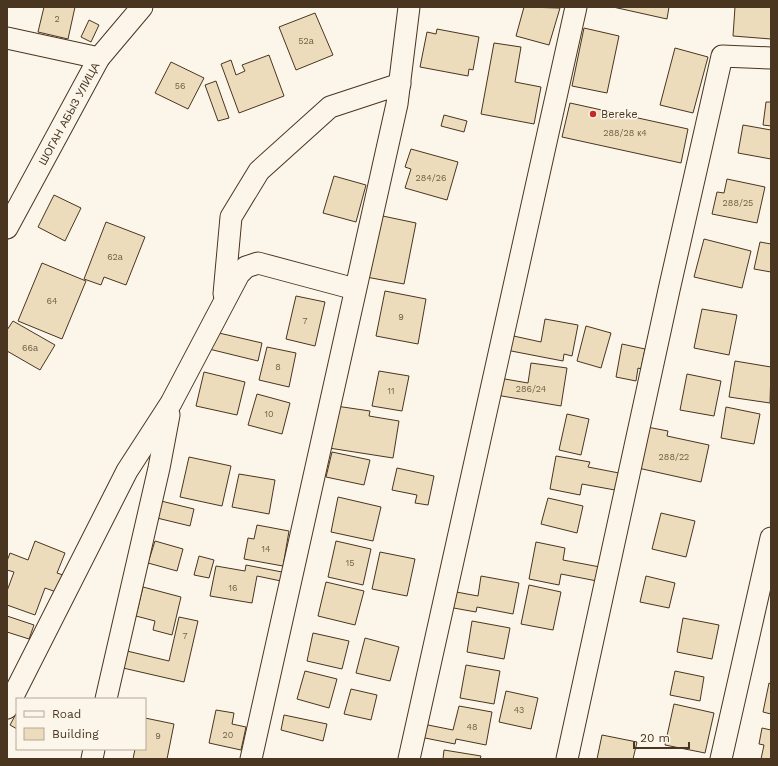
<svg xmlns="http://www.w3.org/2000/svg" width="778" height="766" font-family="'Work Sans',sans-serif">
<rect width="100%" height="100%" fill="#fbf6e9"/>
<!-- building -->
<g fill="#ecdcbc" stroke="#4a3520">
<polygon points="44,7 75,7 68,39 38,32"/>
<polygon points="524,7 560,8 549,45 516,36"/>
<polygon points="613,7 669,7 667,19"/>
<polygon points="735,7 771,7 771,39 733,36"/>
<polygon points="315,13 333,55 296,70 279,27"/>
<polygon points="89,20 99,25 91,42 81,37"/>
<polygon points="584,28 619,36 607,93 572,86"/>
<polygon points="437,29 479,37 473,70 469,69 468,76 420,67 427,32 436,34"/>
<polygon points="494,43 521,47 515,82 541,87 534,124 481,114"/>
<polygon points="675,48 708,57 693,113 660,105"/>
<polygon points="269,55 284,96 239,113 221,64 231,60 236,75 245,71 242,65"/>
<polygon points="171,62 204,78 188,109 155,93"/>
<polygon points="216,81 229,118 218,121 205,85"/>
<polygon points="766,102 771,102 771,126 763,125"/>
<polygon points="570,103 688,129 681,163 562,137"/>
<polygon points="444,115 467,121 464,132 441,126"/>
<polygon points="743,125 771,130 771,159 738,153"/>
<polygon points="411,149 458,162 447,200 405,188 411,169 405,167"/>
<polygon points="334,176 366,185 356,222 323,213"/>
<polygon points="727,179 765,187 757,223 712,214 717,192 724,193"/>
<polygon points="54,195 81,208 65,241 38,227"/>
<polygon points="378,215 416,223 404,284 366,277"/>
<polygon points="106,222 145,237 126,285 104,277 101,285 84,279"/>
<polygon points="704,239 751,251 742,288 694,277"/>
<polygon points="760,242 771,244 771,272 754,269"/>
<polygon points="42,263 86,281 62,339 18,321"/>
<polygon points="385,291 426,299 418,344 376,336"/>
<polygon points="296,296 325,302 315,346 286,339"/>
<polygon points="702,309 737,315 729,355 694,348"/>
<polygon points="545,319 578,325 572,356 564,354 563,361 506,350 509,335 541,342"/>
<polygon points="13,321 55,345 40,370 7,351 7,330"/>
<polygon points="586,326 611,333 601,368 577,361"/>
<polygon points="219,333 262,343 258,361 209,349"/>
<polygon points="622,344 645,349 641,369 638,368 636,381 616,377"/>
<polygon points="267,347 296,353 289,387 259,380"/>
<polygon points="735,361 771,367 770,403 729,397"/>
<polygon points="531,363 567,368 561,406 496,395 499,378 528,383"/>
<polygon points="379,371 409,376 402,411 372,406"/>
<polygon points="204,372 245,382 237,415 196,406"/>
<polygon points="687,374 721,381 714,416 680,410"/>
<polygon points="257,394 290,403 282,434 248,425"/>
<polygon points="336,406 370,411 369,416 399,421 393,458 329,448"/>
<polygon points="726,407 760,414 754,444 721,438"/>
<polygon points="567,414 589,419 581,455 559,450"/>
<polygon points="647,427 668,431 667,436 709,445 701,482 638,468"/>
<polygon points="332,452 370,460 364,485 326,477"/>
<polygon points="556,456 590,462 588,467 619,473 615,490 582,484 580,495 550,489"/>
<polygon points="189,457 231,466 222,506 180,497"/>
<polygon points="397,468 434,476 428,505 415,503 417,495 392,490"/>
<polygon points="239,474 275,480 269,514 232,507"/>
<polygon points="338,497 381,507 373,541 331,532"/>
<polygon points="548,498 583,506 577,533 541,524"/>
<polygon points="161,501 194,509 190,526 157,518"/>
<polygon points="661,513 695,521 686,557 652,549"/>
<polygon points="257,525 289,531 283,566 244,559 248,538 254,539"/>
<polygon points="35,541 65,553 57,573 66,576 59,593 45,588 35,615 7,605 7,591 14,572 7,570 7,561 10,553 28,560"/>
<polygon points="155,541 183,549 177,571 148,563"/>
<polygon points="336,541 371,549 363,585 328,577"/>
<polygon points="536,542 565,548 563,560 600,567 597,581 561,574 559,585 529,579"/>
<polygon points="380,552 415,559 407,596 372,589"/>
<polygon points="199,556 214,560 209,578 194,575"/>
<polygon points="246,565 282,572 281,581 257,576 252,603 210,596 216,566 245,571"/>
<polygon points="481,576 519,583 513,614 477,607 476,612 448,607 451,591 478,596"/>
<polygon points="646,576 675,583 669,608 640,602"/>
<polygon points="326,582 364,591 355,625 318,616"/>
<polygon points="529,585 561,592 553,630 521,624"/>
<polygon points="143,587 181,597 172,635 153,630 155,621 136,616"/>
<polygon points="7,616 34,625 29,639 7,632"/>
<polygon points="179,617 198,621 184,682 123,668 127,651 169,661"/>
<polygon points="683,618 719,625 712,659 677,652"/>
<polygon points="472,621 510,628 504,659 467,652"/>
<polygon points="313,633 349,641 342,669 307,661"/>
<polygon points="365,638 399,647 390,681 356,673"/>
<polygon points="466,665 500,671 494,704 460,698"/>
<polygon points="305,671 337,679 329,708 297,699"/>
<polygon points="675,671 704,677 700,701 670,695"/>
<polygon points="769,683 771,684 771,714 763,712"/>
<polygon points="351,689 377,695 371,720 344,714"/>
<polygon points="506,691 538,698 531,729 499,722"/>
<polygon points="674,704 714,713 705,753 665,745"/>
<polygon points="459,706 492,712 486,745 456,739 455,744 420,737 423,724 453,730"/>
<polygon points="216,710 234,713 232,724 246,727 241,750 209,743"/>
<polygon points="17,712 17,729 10,725"/>
<polygon points="284,715 327,724 323,741 281,730"/>
<polygon points="145,718 174,724 167,759 133,759 135,749 145,749"/>
<polygon points="762,728 771,730 771,759 761,759 764,745 759,744"/>
<polygon points="602,735 637,742 633,759 597,759"/>
<polygon points="444,750 481,756 480,759 443,759"/>
</g>
<g fill="none" stroke-linecap="round" stroke-linejoin="round">
<!-- minor casing -->
<g stroke="#4a3520" stroke-width="23">
<g id="minor">
<polyline points="7,38 99,58"/>
<path id="s1" d="M7,228L99,58L142,7"/>
<polyline points="224,294 231,217 259,171 330,107 400,84"/>
<polyline points="106,699 159,468 169,415"/>
<polyline points="7,708 127,471 171,403 239,274 246,267 258,263 355,289"/>
<polyline points="92,759 94,749"/>
<polyline points="251,759 397,104 409,7"/>
<polyline points="409,759 576,7"/>
<polyline points="567,759 669,290 722,56 771,58"/>
<polyline points="721,759 771,538"/>
</g>
</g>
<!-- minor -->
<use href="#minor" stroke="#fbf6e9" stroke-width="21"/>
</g>
<!-- markers -->
<circle fill="#c62828" stroke="#fbf6e9" stroke-width="1.5" cx="593" cy="114" r="4"/>
<g text-anchor="middle" stroke-width="3" stroke-linejoin="round" paint-order="stroke">
<!-- number labels -->
<g font-size="9" fill="#725f47">
<text x="57" y="22">2</text>
<text x="306" y="44">52а</text>
<text x="180" y="89">56</text>
<text x="625" y="136">288/28 к4</text>
<text x="431" y="181">284/26</text>
<text x="738" y="206">288/25</text>
<text x="115" y="260">62а</text>
<text x="52" y="304">64</text>
<text x="401" y="320">9</text>
<text x="305" y="324">7</text>
<text x="30" y="351">66а</text>
<text x="278" y="370">8</text>
<text x="531" y="392">286/24</text>
<text x="391" y="394">11</text>
<text x="269" y="417">10</text>
<text x="674" y="460">288/22</text>
<text x="266" y="552">14</text>
<text x="350" y="566">15</text>
<text x="233" y="591">16</text>
<text x="185" y="639">7</text>
<text x="519" y="713">43</text>
<text x="472" y="730">48</text>
<text x="228" y="738">20</text>
<text x="158" y="739">9</text>
</g>
<!-- street labels -->
<g font-size="11" fill="#4a3520" stroke="#fbf6e9">
<text dy="4" stroke="none"><textPath href="#s1" startOffset="130">ШОГАН АБЫЗ УЛИЦА</textPath></text>
</g>
<!-- poi labels -->
<g font-size="11" fill="#4a3520" stroke="#fbf6e9" text-anchor="start">
<text x="601" y="118">Bereke</text>
</g>
</g>
<!-- border -->
<rect width="778" height="766" fill="none" stroke="#4a3520" stroke-width="16"/>
<!-- legend -->
<rect x="16" y="698" width="130" height="52" fill="#fbf6e9" stroke="#b4a999"/>
<rect x="24" y="711" width="20" height="6" fill="#fbf6e9" stroke="#b4a999"/>
<text x="52" y="718" font-size="12" fill="#4a3520">Road</text>
<rect x="24" y="728" width="20" height="12" fill="#ecdcbc" stroke="#b4a999"/>
<text x="52" y="738" font-size="12" fill="#4a3520">Building</text>
<!-- scale -->
<path d="M634 742v6h55v-6" fill="none" stroke="#4a3520" stroke-width="2"/>
<text x="640" y="742" font-size="12" fill="#4a3520" stroke="#fbf6e9" stroke-width="3" paint-order="stroke">20 m</text>
</svg>
